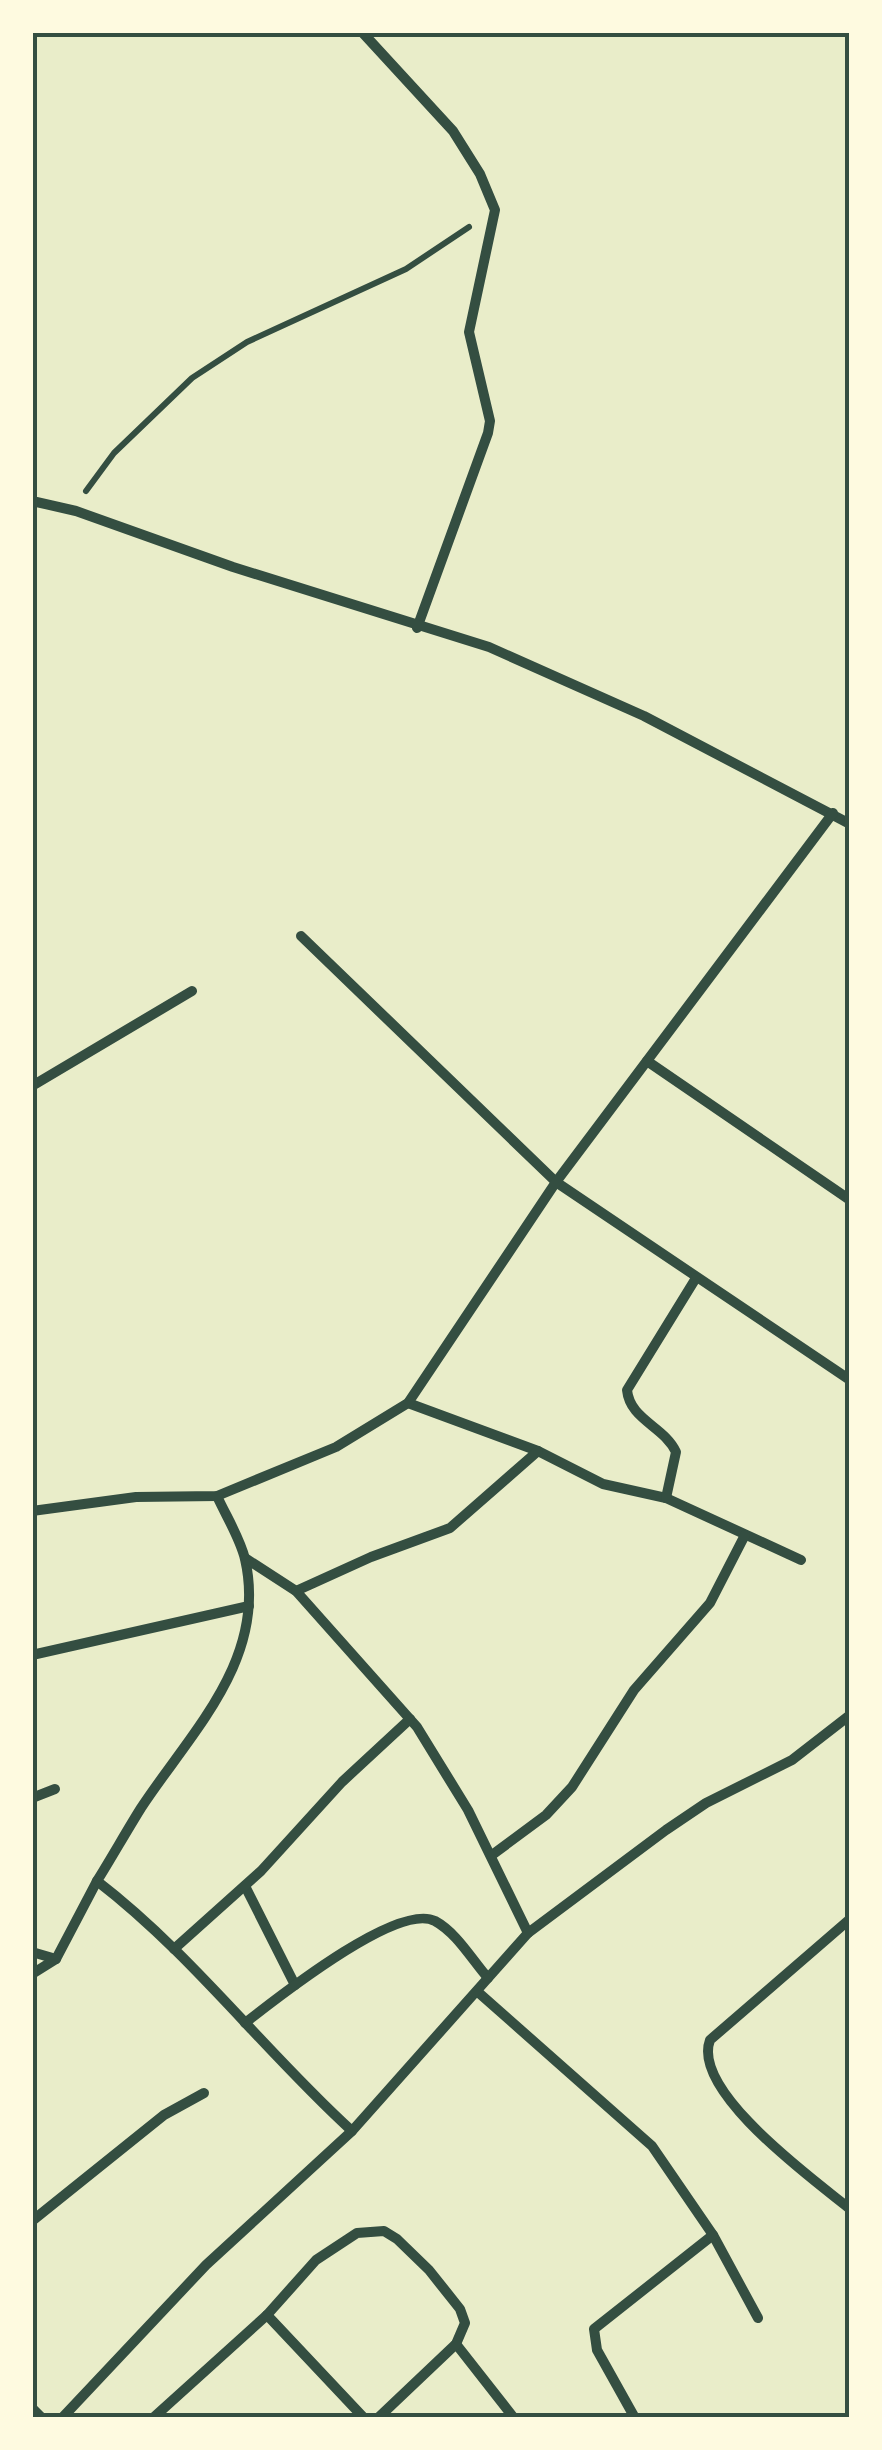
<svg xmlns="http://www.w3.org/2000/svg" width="882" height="2450" font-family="Overpass,sans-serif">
<rect width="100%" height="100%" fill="#e9edc9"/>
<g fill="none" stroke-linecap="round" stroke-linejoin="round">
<!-- path -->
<polyline stroke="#344e41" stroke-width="6" points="86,491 114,453 192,378 247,342 406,269 469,227"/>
<!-- minor -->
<g stroke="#344e41" stroke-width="10">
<polyline points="362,32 453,131 480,174 495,210 469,332 490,421 488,433 417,628"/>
<polyline points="32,501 76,511 233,567 489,647 644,716 850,824"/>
<polyline points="301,936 556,1182 850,1380"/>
<polyline points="647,1061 850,1200"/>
<polyline points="32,1086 192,991"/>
<polyline points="408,1403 538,1451 603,1484 666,1498 801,1560"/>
<path d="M217,1496C226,1516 240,1538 245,1559C268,1659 191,1732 141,1808C126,1832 112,1857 97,1881C192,1954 264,2051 352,2131"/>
<path d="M666,1498L676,1452C664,1426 630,1420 627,1390L696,1278"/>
<polyline points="32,1511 136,1497 217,1496 336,1447 408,1403 556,1182 833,813"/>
<polyline points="245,1558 296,1591 417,1727 468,1810 528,1933"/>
<polyline points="296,1591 371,1557 450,1528 538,1451"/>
<polyline points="32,1655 249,1606"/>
<polyline points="32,1798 55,1789"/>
<polyline points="492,1855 546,1815 572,1787 634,1690 710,1603 745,1535"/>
<polyline points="245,1886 295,1985"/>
<path d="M850,1919L710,2040C691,2091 813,2179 850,2209"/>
<polyline points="174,1949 261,1871 342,1782 410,1719"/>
<polyline points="32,1952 56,1959"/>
<polyline points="32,1974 56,1959 97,1881"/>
<polyline points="479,1993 652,2146 713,2235 758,2318"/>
<path d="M245,2023C276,1999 397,1902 435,1921C457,1933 472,1960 488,1978L528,1933L666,1830L706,1803L792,1760L850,1715"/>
<polyline points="32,2221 164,2115 204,2093"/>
<polyline points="267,2315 364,2418"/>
<polyline points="456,2344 514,2418"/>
<polyline points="32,2408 42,2418"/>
<polyline points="62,2418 206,2265 352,2131 488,1978"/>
<polyline points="153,2418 267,2315 316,2260 357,2233 384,2231 397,2239 429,2270 460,2309 465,2323 456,2344 378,2418"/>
<polyline points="635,2418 597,2350 594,2329 713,2235"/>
</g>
</g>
<!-- border -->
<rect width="882" height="2450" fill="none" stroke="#fefae0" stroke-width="70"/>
<rect x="35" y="35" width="812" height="2380" fill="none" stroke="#344e41" stroke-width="4"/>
</svg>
